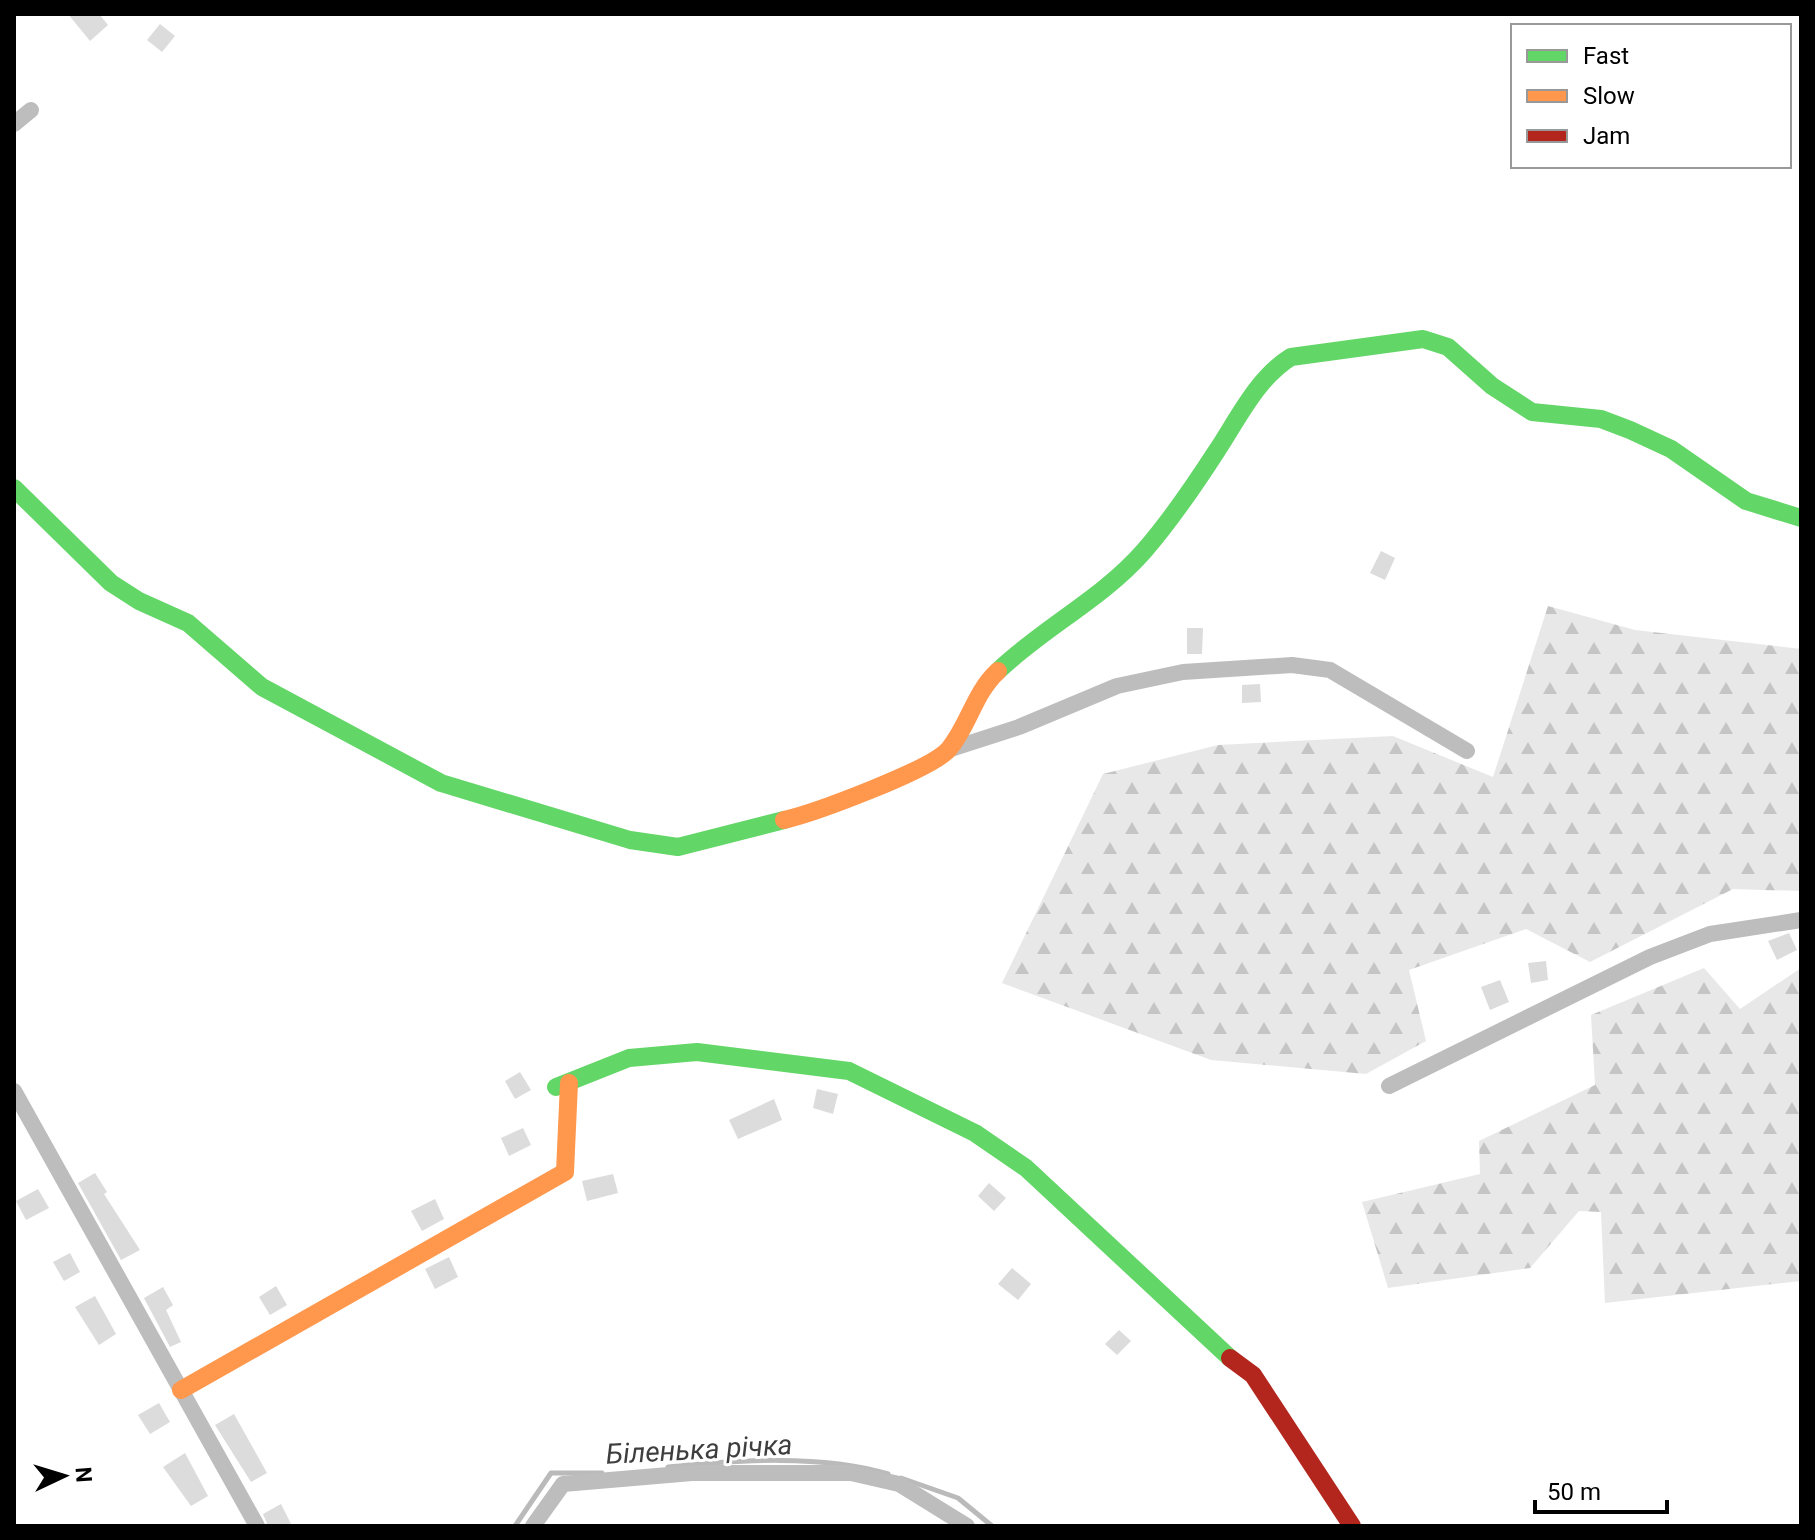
<svg xmlns="http://www.w3.org/2000/svg" width="1815" height="1540" font-family="Roboto,sans-serif">
<defs>
<pattern id="forest-firs" width="22" height="20" patternUnits="userSpaceOnUse" patternTransform="scale(2)"><rect width="22" height="20" fill="#e8e8e8"/><path d="M5 1l3.5 6h-7zM16 11l3.5 6h-7z" fill="#c5c5c5"/></pattern>
</defs>
<rect width="100%" height="100%" fill="#fff"/>
<!-- forest -->
<g fill="url(#forest-firs)">
<polygon points="1548,606 1635,630 1801,649 1801,891 1733,889 1590,962 1526,929 1409,970 1426,1041 1366,1074 1211,1060 1002,983 1103,774 1218,745 1393,736 1493,777"/>
<polygon points="1704,968 1740,1009 1801,968 1801,1281 1605,1303 1601,1212 1579,1211 1530,1268 1388,1288 1362,1202 1480,1174 1479,1141 1595,1085 1591,1015"/>
</g>
<g fill="none" stroke-linecap="round" stroke-linejoin="round">
<!-- stream -->
<g stroke="#bababa" stroke-width="5">
<path d="M668,1467C735,1460 823,1454 888,1474"/>
<polyline points="901,1478 958,1498 992,1526"/>
<polyline points="515,1526 551,1473 602,1473"/>
</g>
</g>
<!-- building -->
<g fill="#dcdcdc">
<polygon points="68,14 99,14 108,25 90,41"/>
<polygon points="160,24 175,36 162,52 147,40"/>
<polygon points="1381,551 1395,558 1385,580 1370,573"/>
<polygon points="1187,628 1203,628 1202,654 1187,654"/>
<polygon points="1260,684 1261,702 1242,703 1242,685"/>
<polygon points="1789,933 1797,950 1777,960 1768,941"/>
<polygon points="1546,961 1548,980 1531,983 1528,963"/>
<polygon points="1500,980 1509,1002 1490,1010 1481,987"/>
<polygon points="520,1072 531,1090 515,1099 505,1081"/>
<polygon points="817,1089 838,1094 833,1114 813,1108"/>
<polygon points="774,1099 782,1120 738,1139 729,1120"/>
<polygon points="523,1128 531,1145 509,1156 501,1138"/>
<polygon points="95,1173 107,1192 104,1194 140,1250 121,1260 78,1183"/>
<polygon points="613,1174 618,1193 587,1201 582,1181"/>
<polygon points="989,1183 1006,1198 994,1211 978,1196"/>
<polygon points="38,1189 49,1208 26,1220 16,1201"/>
<polygon points="435,1199 444,1219 422,1231 411,1211"/>
<polygon points="70,1253 80,1272 64,1281 53,1262"/>
<polygon points="449,1257 458,1277 435,1289 425,1269"/>
<polygon points="1012,1268 1031,1284 1018,1300 998,1284"/>
<polygon points="276,1286 287,1305 270,1315 259,1297"/>
<polygon points="163,1287 173,1305 166,1310 181,1342 170,1347 144,1298"/>
<polygon points="95,1296 116,1334 99,1345 75,1307"/>
<polygon points="1119,1330 1131,1341 1117,1355 1105,1344"/>
<polygon points="159,1403 170,1422 150,1434 138,1415"/>
<polygon points="234,1414 267,1473 251,1482 215,1425"/>
<polygon points="185,1453 208,1496 191,1506 163,1467"/>
<polygon points="281,1504 292,1526 268,1526 263,1514"/>
</g>
<g fill="none" stroke-linecap="round" stroke-linejoin="round">
<!-- street -->
<g stroke="#bdbdbd" stroke-width="16">
<polyline points="14,124 31,110"/>
<polyline points="948,750 1019,727 1117,686 1183,672 1292,665 1330,670 1467,751"/>
<polyline points="1389,1086 1650,957 1710,934 1801,920"/>
<polyline points="14,1091 257,1526"/>
<polyline points="533,1526 563,1484 692,1473 851,1473 899,1484 967,1526"/>
</g>
<!-- fast -->
<g stroke="#63d668" stroke-width="18">
<polyline points="14,488 111,583 139,601 188,623 262,687 441,783 630,840 678,847 784,820"/>
<path d="M998,671C1044,627 1102,599 1144,551C1171,520 1194,486 1216,452C1238,419 1257,378 1291,357L1423,339L1448,347L1492,386L1532,412L1601,419L1630,430L1671,449L1746,501L1801,518"/>
<polyline points="556,1087 629,1058 697,1052 849,1071 975,1133 1026,1168 1230,1358"/>
</g>
<!-- slow -->
<g stroke="#ff974d" stroke-width="18">
<path d="M784,820C814,813 931,770 949,749C969,725 974,693 998,671"/>
<polyline points="181,1390 565,1172 569,1083"/>
</g>
<!-- jam -->
<polyline stroke="#b3261e" stroke-width="18" points="1230,1358 1253,1375 1352,1526"/>
</g>
<g text-anchor="middle" stroke-width="6" stroke-linejoin="round" paint-order="stroke">
<!-- water labels -->
<g font-size="28" font-style="italic" fill="#3e3e3e" stroke="#fff">
<text transform="translate(699 1449) rotate(-3)" y="10">Біленька річка</text>
</g>
</g>
<!-- border -->
<rect width="1815" height="1540" fill="none" stroke="#000000" stroke-width="32"/>
<!-- legend -->
<rect x="1511" y="24" width="280" height="144" fill="#ffffff" stroke="#999999" stroke-width="2"/>
<rect x="1527" y="50" width="40" height="12" fill="#63d668" stroke="#999999" stroke-width="2"/>
<text x="1583" y="64" font-size="24" fill="#000000">Fast</text>
<rect x="1527" y="90" width="40" height="12" fill="#ff974d" stroke="#999999" stroke-width="2"/>
<text x="1583" y="104" font-size="24" fill="#000000">Slow</text>
<rect x="1527" y="130" width="40" height="12" fill="#b3261e" stroke="#999999" stroke-width="2"/>
<text x="1583" y="144" font-size="24" fill="#000000">Jam</text>
<!-- north arrow -->
<g transform="translate(64 1476) rotate(86)" stroke="#ffffff" stroke-width="6" paint-order="stroke">
<path d="M0-6L14 30L0 20L-14 30Z" fill="#000000"/>
<text y="-12" font-size="22" font-weight="bold" text-anchor="middle" fill="#000000">N</text>
</g>
<!-- scale -->
<path d="M1535 1500v12h132v-12" fill="none" stroke="#000000" stroke-width="4"/>
<text x="1547" y="1500" font-size="24" fill="#000000" stroke="#ffffff" stroke-width="6" paint-order="stroke">50 m</text>
</svg>
